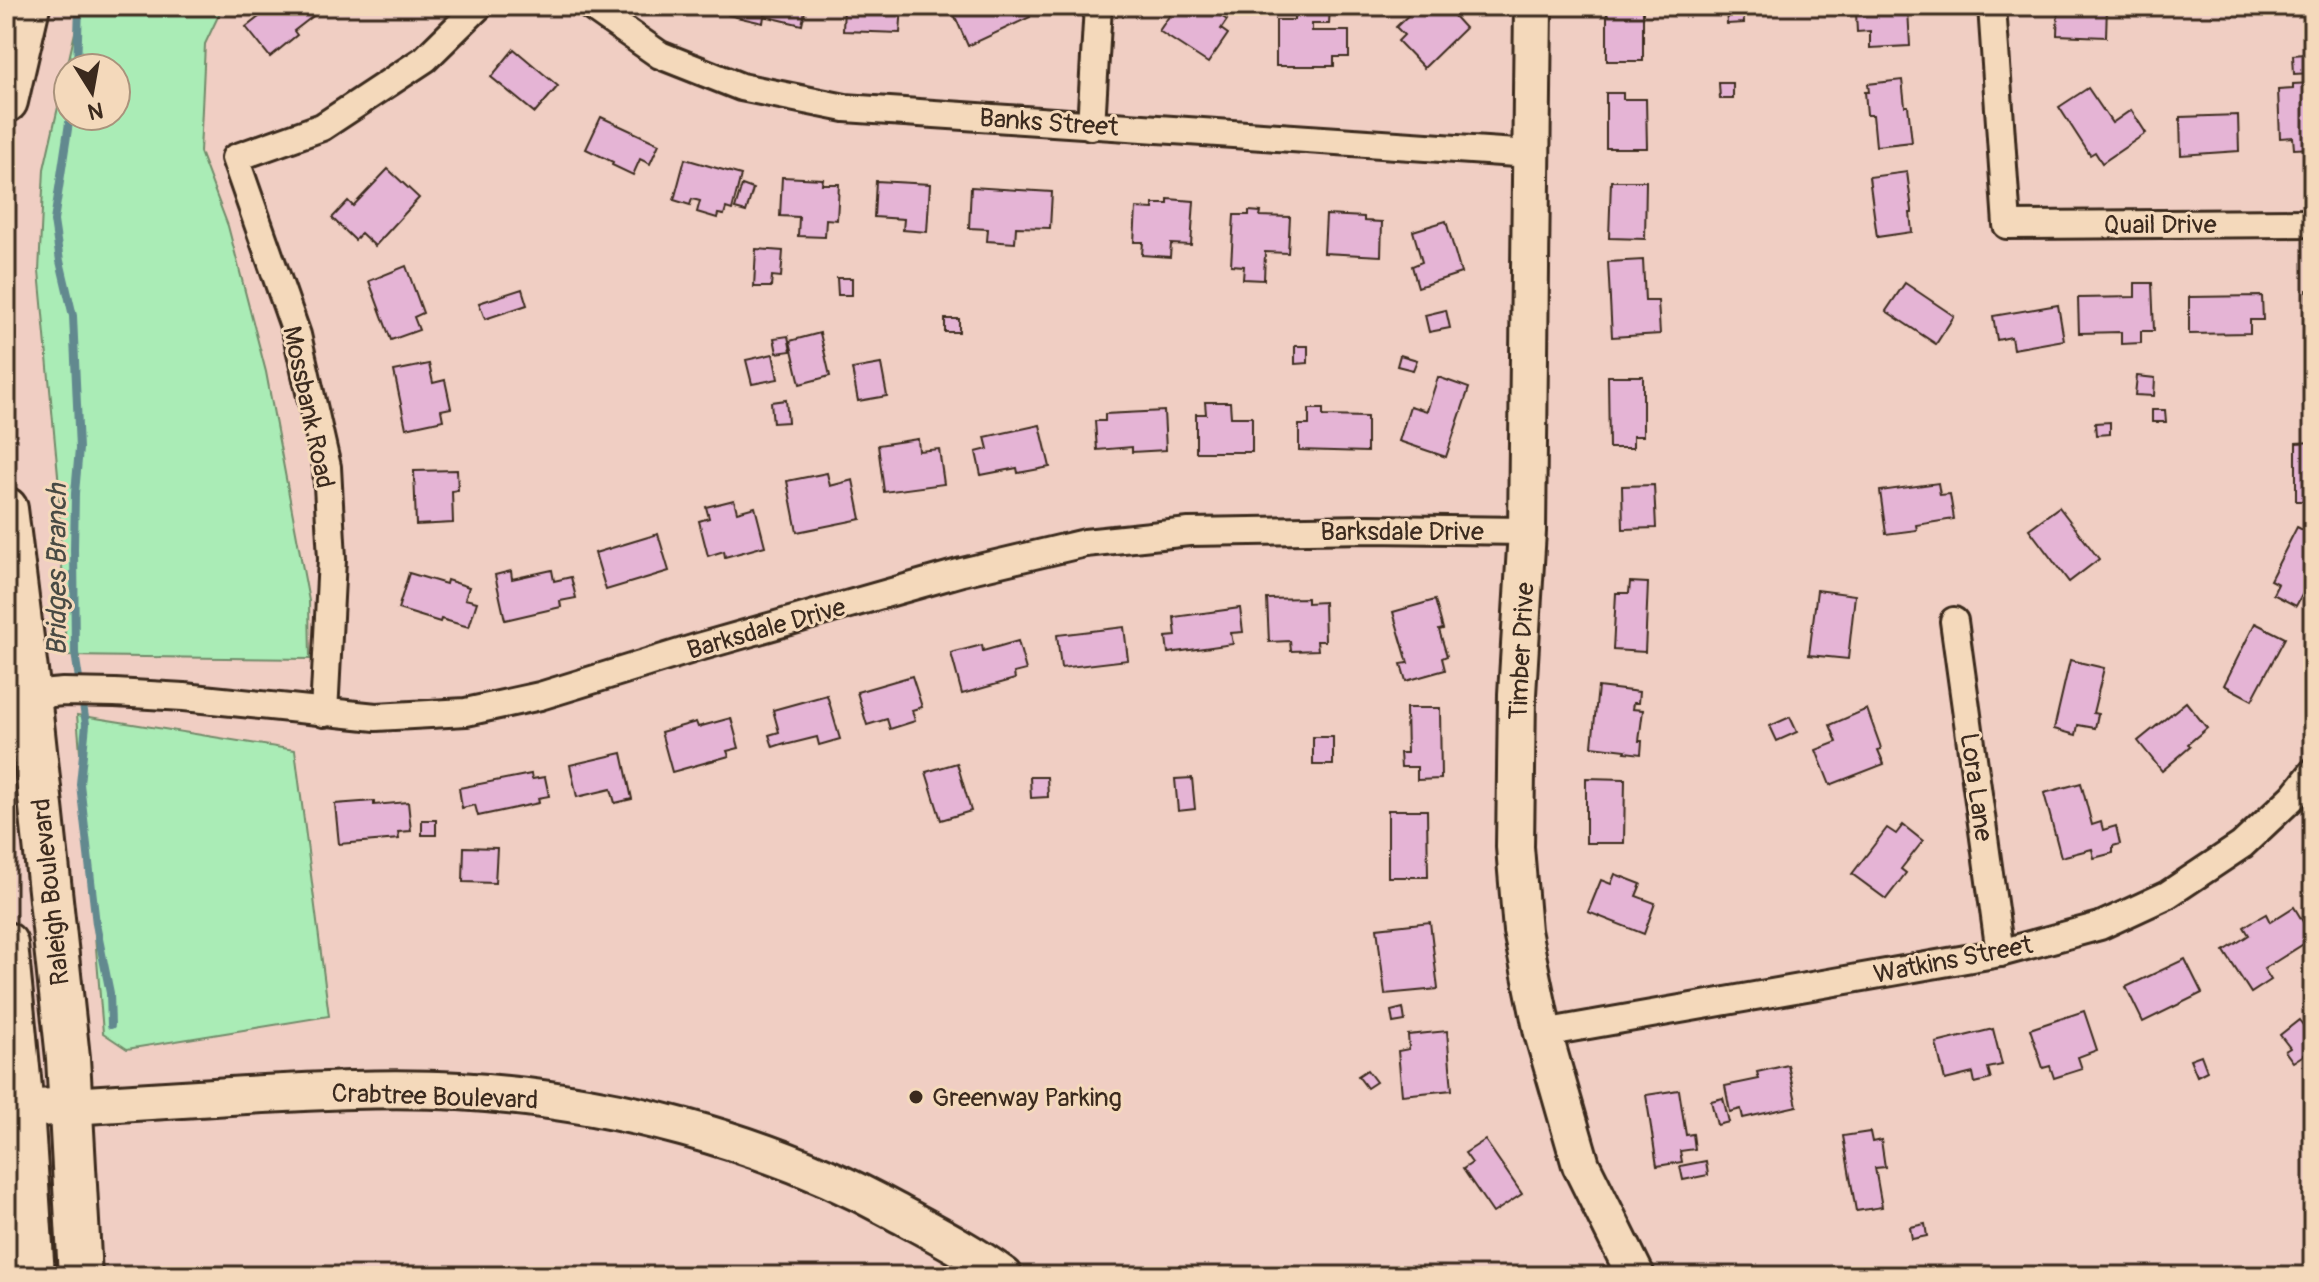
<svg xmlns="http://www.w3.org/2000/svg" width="2319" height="1282" font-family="Pangolin,sans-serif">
<rect width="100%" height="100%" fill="#f0cec3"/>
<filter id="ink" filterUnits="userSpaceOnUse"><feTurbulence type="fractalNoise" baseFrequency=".0125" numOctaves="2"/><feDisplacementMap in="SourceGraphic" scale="16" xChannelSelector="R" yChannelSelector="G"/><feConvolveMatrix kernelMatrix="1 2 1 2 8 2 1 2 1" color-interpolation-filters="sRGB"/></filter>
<g filter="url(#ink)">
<!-- green -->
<g fill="#aaecb6" stroke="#728b6a" stroke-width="2" fill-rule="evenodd">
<path d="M81,6H223L205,44L200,152L228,226L266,372L309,601L310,659L66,656L58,475L39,271L44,169ZM68,68H116V116H68Z"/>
<polygon points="77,715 295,750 329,1016 127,1049 103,1033"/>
</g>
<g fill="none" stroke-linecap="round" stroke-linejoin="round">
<!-- stream -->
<g stroke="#62898f" stroke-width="8">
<polyline points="77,68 79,6"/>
<polyline points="70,116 54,221 60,261 73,316 79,449 75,493 74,549 75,653 86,724 80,784 96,924 110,993 111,1025"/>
</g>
</g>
<!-- building -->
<g fill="#e5b4d5" stroke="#3b2a1e" stroke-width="2">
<polygon points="273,6 319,6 321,10 294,31 297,35 270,57 246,27"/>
<polygon points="730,6 806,6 802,25 764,16 763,23 728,15"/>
<polygon points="844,6 902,6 900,33 843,31"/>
<polygon points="965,6 1025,6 1030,17 968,46 953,12"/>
<polygon points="1176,6 1185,6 1198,14 1203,6 1206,6 1227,20 1221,29 1228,34 1208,63 1159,31"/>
<polygon points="1294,6 1330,6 1329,24 1312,24 1312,31 1349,31 1349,57 1334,57 1334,66 1276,66 1276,20 1294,20"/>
<polygon points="1418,6 1422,6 1426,11 1431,6 1445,6 1465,28 1424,68 1398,41 1404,35 1396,27"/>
<rect x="1607" y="6" width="36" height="55"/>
<polygon points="1726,6 1743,6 1744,23 1727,24"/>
<polygon points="1870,6 1906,6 1908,9 1910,46 1870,48 1870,31 1857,32 1856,13 1871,12"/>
<polygon points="2058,6 2107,6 2106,37 2057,35"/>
<polygon points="2291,6 2313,6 2313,28 2303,27 2305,8"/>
<polygon points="514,49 558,86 535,113 491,77"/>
<polygon points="2305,54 2313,54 2313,73 2294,74 2293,55"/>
<polygon points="1902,80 1905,106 1908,106 1912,142 1876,146 1873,115 1867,115 1867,114 1865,92 1869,92 1868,84"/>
<polygon points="1719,83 1733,83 1733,99 1720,99"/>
<polygon points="2313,83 2313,148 2294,149 2293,137 2280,138 2278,90 2293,89 2293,84"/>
<polygon points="2088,88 2112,123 2131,110 2146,133 2102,163 2095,152 2090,155 2059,107"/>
<polygon points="1606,93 1623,93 1623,99 1646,99 1647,148 1606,148"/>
<polygon points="2238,115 2239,151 2181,155 2180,117"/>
<polygon points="601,117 659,144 650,164 640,159 633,175 612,165 613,162 586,149"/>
<polygon points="685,159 741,175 732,210 726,208 724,215 718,214 717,218 697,212 700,201 692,199 690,205 674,200"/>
<polygon points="388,169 419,198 375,246 361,233 355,240 332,218 348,201 353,206"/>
<polygon points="1907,172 1912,210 1912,213 1910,213 1912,232 1877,237 1869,177"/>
<polygon points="782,177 823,179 822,184 839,184 837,220 826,219 825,237 798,236 799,217 780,216"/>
<polygon points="876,181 930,184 927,232 903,230 904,219 874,217"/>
<polygon points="1611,181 1646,181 1645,239 1609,238"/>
<polygon points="742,185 753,189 746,212 735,209"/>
<polygon points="971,187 1052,192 1050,228 1016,227 1015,243 987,241 988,229 969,228"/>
<polygon points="1168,199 1194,201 1191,245 1171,244 1170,257 1142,255 1143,242 1134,242 1136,208 1153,209 1153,204 1168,204"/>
<polygon points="1249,211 1261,212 1260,216 1290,217 1288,253 1265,252 1264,280 1243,279 1244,266 1231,265 1234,215 1249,215"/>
<polygon points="1326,215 1364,217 1364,221 1382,222 1381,256 1324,253"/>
<polygon points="1446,221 1461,273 1418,287 1412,266 1422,262 1413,231"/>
<polygon points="756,249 783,251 781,277 772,276 771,287 754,287"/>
<polygon points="1643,260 1645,301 1658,301 1660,334 1612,337 1608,262"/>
<polygon points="406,266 423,313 414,317 419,330 391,340 369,281"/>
<polygon points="837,278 852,278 852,295 838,295"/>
<polygon points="1905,283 1954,316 1936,344 1886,311"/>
<polygon points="2135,283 2152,283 2154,331 2141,331 2141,343 2121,344 2121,332 2079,333 2078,298 2135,297"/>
<polygon points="522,289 527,305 485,319 479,303"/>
<polygon points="2307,290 2313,290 2313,347 2308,347"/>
<polygon points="2262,296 2263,320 2250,320 2250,333 2189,334 2189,297"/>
<polygon points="2058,305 2064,340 2013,349 2011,337 1997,340 1993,316"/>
<polygon points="1446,310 1450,328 1429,332 1425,315"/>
<rect x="945" y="319" width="14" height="13"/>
<polygon points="820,333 830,376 800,384 790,341"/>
<polygon points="788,336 791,351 777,353 774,338"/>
<polygon points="1295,346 1308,346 1308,363 1295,364"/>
<polygon points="773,354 778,379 752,384 746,360"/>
<polygon points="1400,355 1417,360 1413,370 1397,366"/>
<polygon points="429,364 433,383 445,380 451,408 441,410 443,420 406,428 394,371"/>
<polygon points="881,364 887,396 858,401 852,369"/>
<polygon points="1608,376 1643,376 1643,436 1633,436 1633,448 1609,448"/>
<polygon points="2137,376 2155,378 2154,396 2135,395"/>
<polygon points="1438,377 1469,388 1446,457 1399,441 1410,406 1427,411"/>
<polygon points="786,400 788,422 773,423 771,402"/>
<polygon points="1205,402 1230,402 1231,417 1252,417 1252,452 1196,452 1196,414 1206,414"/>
<polygon points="1309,409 1323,409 1323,416 1367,417 1367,452 1299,450 1299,425 1309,425"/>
<polygon points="2152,410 2165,410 2166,422 2152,422"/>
<polygon points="1164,411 1166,450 1132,452 1132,447 1097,450 1095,421 1105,421 1105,414"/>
<polygon points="2110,422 2110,434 2096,435 2095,423"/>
<polygon points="1040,425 1050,467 1018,473 1017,468 981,475 976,452 988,449 985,437"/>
<polygon points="918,439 919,451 939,449 944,484 884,492 878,445"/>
<polygon points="2313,442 2313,501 2296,501 2296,443"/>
<polygon points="457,470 458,490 452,491 453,523 416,525 414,471"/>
<polygon points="827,473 830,486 853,480 861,519 797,532 787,481"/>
<polygon points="1938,483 1940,495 1950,494 1954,519 1916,525 1917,530 1886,534 1880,491"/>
<polygon points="1654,485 1656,528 1623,529 1622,486"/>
<polygon points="734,500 737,512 755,507 765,546 725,557 724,551 708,556 699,521 709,518 706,507"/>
<polygon points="2059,507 2099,559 2069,582 2029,529"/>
<polygon points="2297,527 2313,535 2313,575 2296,606 2273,594 2278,584 2270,580"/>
<polygon points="658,534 669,571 606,590 595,553"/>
<polygon points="552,570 554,581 571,577 576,598 560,601 561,607 505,620 495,575 511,571 512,579"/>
<polygon points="409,573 446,584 447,580 469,587 465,599 477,602 469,627 441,619 440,622 398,609"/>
<polygon points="1630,582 1648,583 1645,652 1613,650 1616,593 1629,593"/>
<polygon points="1817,590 1855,595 1848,659 1809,655"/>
<polygon points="1307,598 1307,603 1324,602 1325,641 1317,641 1318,650 1291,651 1290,641 1269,642 1267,599"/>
<polygon points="1435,600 1443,629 1439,630 1447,656 1442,658 1445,670 1406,681 1401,664 1408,663 1393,612"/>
<polygon points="1240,608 1243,632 1231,633 1233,644 1168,653 1166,637 1176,636 1174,617"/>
<polygon points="2255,623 2285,638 2252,700 2224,685"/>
<polygon points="1124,627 1128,660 1061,668 1057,635"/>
<polygon points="1018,641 1026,670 1014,673 1015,679 962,694 951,653 982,645 983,651"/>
<polygon points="2070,660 2104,668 2093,713 2098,714 2095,728 2078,725 2076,735 2054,729"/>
<polygon points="912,676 922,707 912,710 915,721 890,729 887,719 867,725 857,692"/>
<polygon points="1598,687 1639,692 1638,703 1633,703 1632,709 1643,710 1639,741 1642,741 1641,754 1625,752 1626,750 1592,746"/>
<polygon points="827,695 840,739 819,745 817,737 785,745 785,743 773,747 769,735 779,732 773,710"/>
<polygon points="2186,702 2207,728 2188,744 2190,747 2162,771 2138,741"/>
<polygon points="1406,708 1440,708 1441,779 1417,780 1417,767 1401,767 1400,753 1407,753"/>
<polygon points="1867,709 1880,745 1881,749 1878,750 1884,764 1830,785 1816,750 1837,742 1830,725"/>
<polygon points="1790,717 1797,732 1777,741 1770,726"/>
<polygon points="731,718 739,748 727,751 729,756 672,772 661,732 696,722 698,727"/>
<rect x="1313" y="737" width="20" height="28"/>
<polygon points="622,753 632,799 615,803 611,789 577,797 570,765"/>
<polygon points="957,763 971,811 941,820 926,772"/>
<polygon points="531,774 532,779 545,777 549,796 538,798 539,803 478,816 475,805 462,808 459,788"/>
<polygon points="1030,777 1047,777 1048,797 1031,798"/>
<polygon points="1192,778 1195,809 1178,811 1175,779"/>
<polygon points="1586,778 1625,779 1624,843 1586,843"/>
<polygon points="2081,783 2092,825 2101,822 2103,830 2116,826 2120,844 2113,846 2113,853 2094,858 2092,849 2061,857 2044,793"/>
<polygon points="374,801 374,805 408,802 411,831 398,832 399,839 339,844 335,804"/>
<polygon points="1388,810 1427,810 1428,877 1388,877"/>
<rect x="422" y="820" width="14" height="15"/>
<polygon points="1903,825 1923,841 1901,869 1906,873 1886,899 1852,874 1887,828 1896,834"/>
<polygon points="464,847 497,848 495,883 463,882"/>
<polygon points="1615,874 1641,884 1636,896 1655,903 1644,934 1588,912 1601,880 1611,884"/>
<polygon points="2294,907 2313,938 2264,969 2271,980 2251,993 2224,951 2249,935 2244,927 2250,923 2266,914 2270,922"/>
<polygon points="1430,922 1438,989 1385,994 1377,928"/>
<polygon points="2185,959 2202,993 2143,1022 2126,987"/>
<polygon points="1403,1008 1405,1021 1393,1023 1391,1011"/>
<polygon points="2084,1011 2097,1050 2078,1057 2082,1069 2054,1078 2050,1066 2043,1068 2030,1029"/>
<polygon points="2299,1020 2311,1035 2307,1038 2313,1049 2293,1062 2285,1051 2290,1048 2280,1035"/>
<polygon points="1993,1029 2002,1065 1988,1068 1991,1079 1975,1083 1973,1073 1945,1080 1936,1043"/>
<polygon points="1447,1031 1452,1090 1402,1095 1398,1051 1409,1049 1408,1035"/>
<polygon points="2201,1055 2207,1071 2197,1076 2190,1059"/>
<polygon points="1788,1065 1797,1106 1743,1118 1741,1109 1730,1112 1725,1086 1759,1079 1757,1072"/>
<polygon points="1367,1070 1376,1082 1367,1088 1358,1076"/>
<polygon points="1679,1090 1686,1135 1693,1134 1695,1149 1680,1151 1682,1162 1657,1166 1646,1095"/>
<polygon points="1723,1098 1729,1122 1717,1125 1711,1101"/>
<polygon points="1870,1132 1872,1142 1881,1140 1885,1167 1875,1168 1882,1207 1856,1211 1843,1136"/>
<polygon points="1485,1140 1522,1194 1493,1213 1463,1169 1472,1163 1465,1153"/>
<polygon points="1706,1161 1708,1175 1683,1180 1680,1166"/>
<polygon points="1925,1224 1927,1236 1912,1239 1910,1227"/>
<polygon points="1362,1272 1448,1275 1448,1276 1361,1276"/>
</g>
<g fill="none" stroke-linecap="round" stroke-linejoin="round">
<!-- street casing -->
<g stroke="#3b2a1e" stroke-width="32">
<g id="street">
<polyline points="590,6 660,55 741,87 845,108 1531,154"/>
<polyline points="1992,6 2007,225 2313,223"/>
<polyline points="1091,126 1098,6"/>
<polyline points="1954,621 2000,953"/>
<polyline points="6,697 63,692 115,693 184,697 376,717 466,712 540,696 699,647 962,572 1085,543 1189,532 1368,529 1527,531"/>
<polyline points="324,713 332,559 327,467 297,335 235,158 322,127 425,59 479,6"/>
<polyline points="1543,1033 2000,953 2100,926 2167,895 2242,845 2294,796 2313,772"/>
</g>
</g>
<!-- secondary casing -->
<g stroke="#3b2a1e" stroke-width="42">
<g id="secondary">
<polyline points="1533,6 1527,531 1517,694 1515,847 1522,931 1543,1033 1581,1165 1636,1276"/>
<path d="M22,1109C97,1104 172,1099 246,1095C317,1091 388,1087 459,1091C608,1100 763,1139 894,1211C931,1231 970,1251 1004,1276"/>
</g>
</g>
<!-- primary casing -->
<g stroke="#3b2a1e" stroke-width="48">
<g id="primary">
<polyline points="6,101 28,6"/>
<polyline points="6,509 29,695 68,1058 80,1276"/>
<polyline points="6,944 22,1109 33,1276"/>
</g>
</g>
<!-- street -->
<use href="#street" stroke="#f4d9bb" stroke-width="26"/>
<!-- secondary -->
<use href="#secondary" stroke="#f4d9bb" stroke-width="36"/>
<!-- primary -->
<use href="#primary" stroke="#f4d9bb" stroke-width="42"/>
</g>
</g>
<!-- markers -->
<circle fill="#3b2a1e" stroke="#f4d9bb" stroke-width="3" cx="916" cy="1097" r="8"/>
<g text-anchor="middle" stroke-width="6" stroke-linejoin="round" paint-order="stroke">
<!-- street labels -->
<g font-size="26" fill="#3b2a1e" stroke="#f4d9bb">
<text transform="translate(1049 122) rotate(4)" y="9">Banks Street</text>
<text x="2160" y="233">Quail Drive</text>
<text transform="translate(309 407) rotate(78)" y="9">Mossbank Road</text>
<text x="1402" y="540">Barksdale Drive</text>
<text transform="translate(766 628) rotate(-16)" y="9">Barksdale Drive</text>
<text transform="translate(1521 651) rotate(-87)" y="9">Timber Drive</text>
<text transform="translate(1977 787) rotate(82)" y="9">Lora Lane</text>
<text transform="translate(50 892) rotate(-96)" y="9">Raleigh Boulevard</text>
<text transform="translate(1953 959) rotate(-11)" y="9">Watkins Street</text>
<text transform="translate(435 1096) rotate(2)" y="9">Crabtree Boulevard</text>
</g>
<!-- poi labels -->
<g font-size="26" fill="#3b2a1e" stroke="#f4d9bb" text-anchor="start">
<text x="932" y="1106">Greenway Parking</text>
</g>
<!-- water labels -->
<g font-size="28" font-style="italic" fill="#484a44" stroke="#f4d9bb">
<text transform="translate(56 570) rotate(-90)" y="10">Bridges Branch</text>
</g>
</g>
<!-- margin -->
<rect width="2319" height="1282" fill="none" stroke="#f4d9bb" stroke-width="32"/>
<rect x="16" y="16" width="2287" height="1250" fill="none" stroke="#3b2a1e" stroke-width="3" filter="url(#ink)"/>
<!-- north arrow -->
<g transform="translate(92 92) rotate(169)"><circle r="38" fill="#f4d9bb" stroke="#aa937c" stroke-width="2"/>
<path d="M0-6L14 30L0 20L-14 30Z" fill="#3b2a1e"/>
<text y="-12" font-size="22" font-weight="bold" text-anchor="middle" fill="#3b2a1e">N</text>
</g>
</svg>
